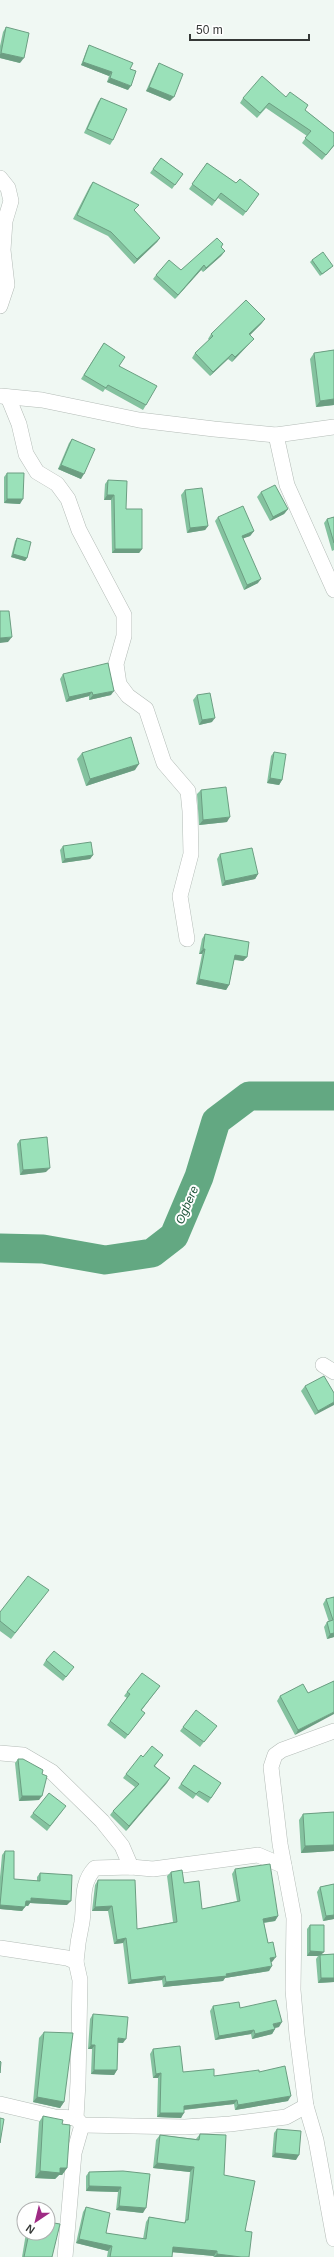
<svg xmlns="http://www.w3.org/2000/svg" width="334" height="2257" font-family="Helvetica,sans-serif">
<rect width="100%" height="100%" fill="#f0f8f3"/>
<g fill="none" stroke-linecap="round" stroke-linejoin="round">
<!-- river -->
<polyline stroke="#63a882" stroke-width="29" points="0,1248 43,1249 105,1260 152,1253 174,1236 199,1177 216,1121 249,1096 334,1096"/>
<!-- minor casing -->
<g stroke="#b4bcb7" stroke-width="16">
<g id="minor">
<polyline points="0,178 8,188 11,201 5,221 3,250 7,285 0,306"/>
<polyline points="1,396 42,400 139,420 214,429 276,435 334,427"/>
<polyline points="8,397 19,424 26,454 37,472 57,484 68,499 79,530 124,615 124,636 116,664 119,684 128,696 146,709 164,763 188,791 190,811 191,854 180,896 187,939"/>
<polyline points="276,435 287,485 334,590"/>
<polyline points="323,1365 334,1372"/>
<polyline points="334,1731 282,1750 275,1755 271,1767 280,1844 294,1918 293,1990 297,2035 306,2106 316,2140 334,2239"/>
<polyline points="0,1753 23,1755 52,1772 102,1821 122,1846 131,1867"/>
<polyline points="0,1948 67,1958 76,1962 80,1980 78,2082 76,2118 82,2125 185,2127 230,2124 286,2117 306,2106"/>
<path d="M76,1962C77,1948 79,1935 82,1922C85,1902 80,1884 95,1868L131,1867L153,1869L258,1855L284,1866"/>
<polyline points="0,2104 55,2117 76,2118"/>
<polyline points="65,2257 74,2153 82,2125"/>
</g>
</g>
<!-- minor -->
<use href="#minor" stroke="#fff" stroke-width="15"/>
</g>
<!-- wall -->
<g fill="#84c29f">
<polygon points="6,27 20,63 0,58 0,46 3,32"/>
<polygon points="89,45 128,90 107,82 109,76 81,65 87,49"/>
<polygon points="159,63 170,101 146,91 156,68"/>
<polygon points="286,97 305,110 334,133 334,146 322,160 302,143 307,136 266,108 257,118 240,103 243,98"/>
<polygon points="101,98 113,140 110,145 84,133 98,102"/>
<polygon points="161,158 183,174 172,189 150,173"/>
<polygon points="207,163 236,183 259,194 243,216 218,198 212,206 189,189"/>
<polygon points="93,182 160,238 157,242 134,264 108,236 73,219 90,186"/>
<polygon points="223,244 221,247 225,251 221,256 203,272 201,270 175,299 153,279 156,275 181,270"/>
<polygon points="312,260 331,268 320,276 310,262"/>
<polygon points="265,319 261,324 250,335 250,343 232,362 228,359 210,376 192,358 195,353 209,340 208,339 211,334"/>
<polygon points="104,343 146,405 143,410 105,389 103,392 81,379"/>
<polygon points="334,350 334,405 316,407 310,359 314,353"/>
<polygon points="72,439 81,479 58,469 69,443"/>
<polygon points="7,473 20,504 4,503 4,477"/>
<polygon points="108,480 126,509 142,549 139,553 112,553 111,500 104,500 105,484"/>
<polygon points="185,490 208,526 205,530 187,533 181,495"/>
<polygon points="261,492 288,509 284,514 270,521 257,497"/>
<polygon points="218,517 254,531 250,536 243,538 258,583 244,590 215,521"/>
<polygon points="334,517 334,550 332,551 324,523 327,519"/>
<polygon points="17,538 27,558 25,561 11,557 15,541"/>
<polygon points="63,674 111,695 89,700 89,696 66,702 60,679"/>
<polygon points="197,695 212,722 199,725 193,700"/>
<polygon points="274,752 282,780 279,785 267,783 271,756"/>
<polygon points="82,753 135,770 86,786 77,759"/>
<polygon points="201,790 227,822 199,825 197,794"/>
<polygon points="63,846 93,855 90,859 62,863 60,850"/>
<polygon points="220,854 258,874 255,879 222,886 217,859"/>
<polygon points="205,934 247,957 243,961 234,960 229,985 226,990 196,984 202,954 199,954 202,939"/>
<polygon points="20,1140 46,1172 20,1175 17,1144"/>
<polygon points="305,1386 334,1393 315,1415 301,1391"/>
<polygon points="44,1596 11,1639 0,1631 0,1612"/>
<polygon points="334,1597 334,1637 327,1639 324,1627 327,1622 329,1622 323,1604 326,1599"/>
<polygon points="46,1660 70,1672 63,1681 43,1665"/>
<polygon points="334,1681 295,1735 277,1701 280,1696 308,1693"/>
<polygon points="160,1686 141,1711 145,1713 125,1739 107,1725 127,1698 124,1696 127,1692"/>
<polygon points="183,1727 213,1730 200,1747 180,1731"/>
<polygon points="163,1755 155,1766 170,1778 126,1831 110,1815 113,1811 135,1787 123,1778 126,1774 143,1757"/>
<polygon points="18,1759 42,1774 39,1800 19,1801 15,1763"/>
<polygon points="194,1765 221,1783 208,1803 196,1795 193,1799 178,1788"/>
<polygon points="63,1810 47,1831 30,1817 33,1813"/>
<polygon points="334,1812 334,1851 301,1853 299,1820 303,1814"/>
<polygon points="5,1851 14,1879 37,1881 37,1877 40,1873 67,1905 30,1903 28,1906 25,1906 22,1911 0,1909 0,1877 2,1855"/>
<polygon points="235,1869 278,1916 275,1921 264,1923 268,1943 272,1962 271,1962 269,1971 225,1978 223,1981 163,1987 162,1980 128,1984 123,1943 114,1944 108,1911 92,1911 95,1885 98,1880 137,1929 173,1922 167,1876 171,1872 184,1883 202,1909 237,1901 232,1874"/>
<polygon points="334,1884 334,1919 323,1921 317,1892 320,1887"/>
<polygon points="310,1925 322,1954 334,1954 334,1982 318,1983 316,1959 318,1956 307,1956 307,1929"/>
<polygon points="213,2006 240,2008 279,2027 274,2028 275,2029 272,2034 252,2039 251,2034 215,2040 210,2011"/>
<polygon points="93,2014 123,2043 118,2043 117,2070 114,2075 91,2074 92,2049 88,2049 90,2019"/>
<polygon points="44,2032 64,2102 60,2108 33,2102 39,2038"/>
<polygon points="153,2049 183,2072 214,2076 259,2072 288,2101 235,2110 234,2104 184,2110 181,2118 157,2117 158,2078 153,2078 150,2054"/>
<polygon points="43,2116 62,2124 67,2168 62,2175 59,2175 55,2179 35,2178 39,2122"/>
<polygon points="277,2129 296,2160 272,2157 274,2133"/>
<polygon points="200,2134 224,2175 245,2231 249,2257 213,2257 214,2256 172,2252 172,2257 107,2257 108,2251 76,2243 83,2212 86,2207 106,2233 143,2239 146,2222 149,2217 184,2223 185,2221 190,2172 153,2168 156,2140 160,2135 196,2139"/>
<polygon points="123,2171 143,2213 116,2210 118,2192 86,2191 86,2176 89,2172"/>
<polygon points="26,2233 48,2233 52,2257 22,2257"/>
</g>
<!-- shaded-wall -->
<g fill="#6c9e82">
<polygon points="1,53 24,58 20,63 0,58 0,54"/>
<polygon points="83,62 112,72 109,76 81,65"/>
<polygon points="110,78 131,86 128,90 107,82"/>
<polygon points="149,87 174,97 170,101 146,91"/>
<polygon points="160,238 157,242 134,264 137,259"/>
<polygon points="225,251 221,256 203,272 206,268"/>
<polygon points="204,265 201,270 175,299 178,295"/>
<polygon points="265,319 261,324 246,339 249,334"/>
<polygon points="254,339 250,343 232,362 235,357"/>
<polygon points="232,354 228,359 210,376 213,372"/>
<polygon points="334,399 334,405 316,407 320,401"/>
<polygon points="61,465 84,474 81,479 58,469"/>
<polygon points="107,495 114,495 111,500 104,500"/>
<polygon points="7,499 23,499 20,504 4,503"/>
<polygon points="288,509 284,514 270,521 273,517"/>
<polygon points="208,526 205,530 187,533 190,528"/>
<polygon points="254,531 250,536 239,540 242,536"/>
<polygon points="115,549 142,549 139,553 112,553"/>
<polygon points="13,554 27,558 25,561 11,557"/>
<polygon points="261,579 258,583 244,590 247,585"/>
<polygon points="12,637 8,642 0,643 0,638"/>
<polygon points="114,691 111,695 89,700 93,695"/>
<polygon points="92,692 89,696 66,702 69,697"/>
<polygon points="215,718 212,722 199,725 202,720"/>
<polygon points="139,764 135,770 86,786 90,779"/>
<polygon points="270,778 282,780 279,785 267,783"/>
<polygon points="230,817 227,822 199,825 203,820"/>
<polygon points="93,855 90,859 62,863 65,859"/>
<polygon points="258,874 255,879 222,886 225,881"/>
<polygon points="203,949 205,949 202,954 199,954"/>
<polygon points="235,955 247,957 243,961 232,959"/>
<polygon points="199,979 229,985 226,990 196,984"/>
<polygon points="50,1168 46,1172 20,1175 23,1170"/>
<polygon points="334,1402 334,1405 315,1415 318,1411"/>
<polygon points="334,1633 334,1637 327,1639 330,1634"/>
<polygon points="334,1712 334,1714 295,1735 298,1730"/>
<polygon points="170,1778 167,1783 126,1831 129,1826"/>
<polygon points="22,1796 42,1796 39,1800 19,1801"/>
<polygon points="334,1845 334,1851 301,1853 305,1846"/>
<polygon points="31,1898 71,1901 67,1905 30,1903 28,1906 23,1905 26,1901"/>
<polygon points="0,1905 25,1907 22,1911 0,1909"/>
<polygon points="112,1906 108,1911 92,1911 95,1907"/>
<polygon points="334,1915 334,1919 323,1921 326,1916"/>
<polygon points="278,1916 275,1921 260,1923 263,1919"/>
<polygon points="126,1938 123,1943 114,1944 117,1940"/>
<polygon points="310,1951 324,1952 320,1956 320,1955 318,1956 307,1956"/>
<polygon points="276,1957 272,1962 267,1963 270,1958"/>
<polygon points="272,1966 269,1971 225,1978 223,1981 163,1987 166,1982 226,1974"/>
<polygon points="165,1976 162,1980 128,1984 131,1980"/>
<polygon points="321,1978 334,1978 334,1982 318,1983"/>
<polygon points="282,2022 279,2027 270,2029 273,2024"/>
<polygon points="275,2029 272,2034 252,2039 255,2034"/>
<polygon points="254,2030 251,2034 215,2040 219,2036"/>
<polygon points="118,2038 126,2039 123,2043 115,2042"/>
<polygon points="91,2045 95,2045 92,2049 88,2049"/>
<polygon points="94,2070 117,2070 114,2075 91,2074"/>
<polygon points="161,2073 158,2078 153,2078 156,2074"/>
<polygon points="291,2096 288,2101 235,2110 238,2105"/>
<polygon points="37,2097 64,2102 60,2108 33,2102"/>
<polygon points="237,2100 234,2104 181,2110 184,2106"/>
<polygon points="160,2113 184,2113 181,2118 157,2117"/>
<polygon points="275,2153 299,2155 296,2160 272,2157"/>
<polygon points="157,2163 194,2167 190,2172 153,2168"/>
<polygon points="60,2168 67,2168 62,2175 59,2175 55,2179 35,2178 40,2171"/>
<polygon points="89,2186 121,2187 118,2192 86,2191"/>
<polygon points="119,2206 146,2208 143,2213 116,2210"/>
<polygon points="79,2239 112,2246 108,2251 76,2243"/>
<polygon points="173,2247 217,2251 214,2256 170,2252"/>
<polygon points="217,2254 241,2257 214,2257"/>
</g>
<!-- building -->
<g fill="#9ae1b9" stroke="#6c9e82">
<polygon points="6,27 29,33 24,58 1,53"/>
<polygon points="89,45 133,63 130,69 136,71 131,86 110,78 112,72 83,62"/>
<polygon points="159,63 183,74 174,97 149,87"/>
<polygon points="262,76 286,97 290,92 308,105 305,110 334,133 334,145 326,155 305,138 311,131 269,103 260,113 243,98"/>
<polygon points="101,98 127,109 113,140 87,129"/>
<polygon points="161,158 183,174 175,185 153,169"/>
<polygon points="207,163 236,183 240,179 259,194 246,212 221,193 215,201 192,184"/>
<polygon points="93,182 139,205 134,210 160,238 137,259 111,232 77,215"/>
<polygon points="217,238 223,244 221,247 225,251 206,268 204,265 178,295 156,275 169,260 181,270"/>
<polygon points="323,252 333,266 322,274 312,260"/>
<polygon points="246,300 265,319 249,334 254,339 235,357 232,354 213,372 195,353 213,336 211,334"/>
<polygon points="104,343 125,357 119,366 157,386 146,405 108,385 106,388 84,375"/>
<polygon points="334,350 334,399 320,401 314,353"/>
<polygon points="72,439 95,449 84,474 61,465"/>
<polygon points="7,473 24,473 23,499 7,499"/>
<polygon points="108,480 127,481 126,509 142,509 142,549 115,549 114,495 107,495"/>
<polygon points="275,485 288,509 273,517 261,492"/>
<polygon points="202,488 208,526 190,528 185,490"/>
<polygon points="243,506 254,531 242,536 261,579 247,585 218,517"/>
<polygon points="334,517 334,543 327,519"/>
<polygon points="17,538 31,542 27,558 13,554"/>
<polygon points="0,611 9,611 12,637 0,638"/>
<polygon points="108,663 114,691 93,695 92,692 69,697 63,674"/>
<polygon points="210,693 215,718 202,720 197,695"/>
<polygon points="131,737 139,764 90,779 82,753"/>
<polygon points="274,752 286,754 282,780 270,778"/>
<polygon points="226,787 230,817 203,820 201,790"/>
<polygon points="91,842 93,855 65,859 63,846"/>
<polygon points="252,848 258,874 225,881 220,854"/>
<polygon points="205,934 249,942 247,957 235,955 229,985 199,979 205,949 203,949"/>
<polygon points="47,1137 50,1168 23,1170 20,1140"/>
<polygon points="324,1376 334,1393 334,1402 318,1411 305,1386"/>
<polygon points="28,1576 49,1590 15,1633 0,1621 0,1612"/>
<polygon points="334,1597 334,1633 330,1634 327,1622 333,1620 326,1599"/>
<polygon points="54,1651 74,1667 66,1677 46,1660"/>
<polygon points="142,1673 160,1686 141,1710 145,1713 128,1735 110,1721 130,1694 127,1692"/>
<polygon points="334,1681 334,1712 298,1730 280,1696 303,1684 308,1693"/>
<polygon points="196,1710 217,1726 204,1742 183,1727"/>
<polygon points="152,1746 163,1755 154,1766 170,1778 129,1826 113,1811 139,1784 126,1774 141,1755 143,1757"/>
<polygon points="18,1759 23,1759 43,1770 42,1774 47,1776 42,1796 22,1796"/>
<polygon points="194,1765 221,1783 211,1798 199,1791 196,1794 181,1784"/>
<polygon points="49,1793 66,1806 50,1826 33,1813"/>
<polygon points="334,1812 334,1845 305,1846 303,1814"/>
<polygon points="5,1851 14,1851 14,1879 40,1881 40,1873 72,1875 71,1901 31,1898 31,1901 26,1901 25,1907 0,1905"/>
<polygon points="270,1864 278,1916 263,1919 268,1943 273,1942 276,1957 270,1958 272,1966 226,1974 227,1976 166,1982 165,1976 131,1980 126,1938 117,1940 112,1906 95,1907 98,1880 135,1880 137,1929 177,1922 171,1872 182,1870 184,1883 199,1881 202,1909 240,1901 235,1869"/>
<polygon points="334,1884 334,1915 326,1916 320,1887"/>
<polygon points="310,1925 324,1925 324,1952 310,1951"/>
<polygon points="334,1954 334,1978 321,1978 320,1955"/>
<polygon points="276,2000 282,2022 273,2024 275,2029 255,2034 254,2030 219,2036 213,2006 239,2002 240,2008"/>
<polygon points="93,2014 128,2017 126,2039 118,2038 117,2070 94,2070 95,2045 91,2045"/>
<polygon points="44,2032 73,2033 64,2102 37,2097"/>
<polygon points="180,2046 183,2072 214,2069 214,2076 259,2070 259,2072 285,2066 291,2096 238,2105 237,2100 184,2106 184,2113 160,2113 161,2073 156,2074 153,2049"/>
<polygon points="0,2061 1,2062 0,2073"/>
<polygon points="43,2116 63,2120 62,2124 70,2125 67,2168 60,2168 60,2173 40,2171"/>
<polygon points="0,2118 4,2119 0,2143"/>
<polygon points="277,2129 301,2131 299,2155 275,2153"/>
<polygon points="200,2134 226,2135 224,2175 255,2181 245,2231 252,2232 249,2257 241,2257 217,2254 217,2251 173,2247 172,2257 110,2257 112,2246 79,2239 86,2207 110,2213 106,2233 146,2239 149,2217 185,2223 186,2220 188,2220 194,2167 157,2163 160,2135 199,2140"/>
<polygon points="123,2171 150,2174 146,2208 119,2206 121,2187 89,2186 89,2172"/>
<polygon points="48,2222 60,2224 52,2257 24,2257 29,2233 48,2233"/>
</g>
<g text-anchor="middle" stroke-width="4" stroke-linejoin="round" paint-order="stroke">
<!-- water labels -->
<g font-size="12" font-style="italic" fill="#1e5439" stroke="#fff">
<text transform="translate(187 1205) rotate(-67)" y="4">Ogbere</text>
</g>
</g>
<!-- north arrow -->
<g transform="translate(36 2221) rotate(215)"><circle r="19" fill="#ffffff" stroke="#aeafaf"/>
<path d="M0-3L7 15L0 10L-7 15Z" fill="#9f2a84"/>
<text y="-6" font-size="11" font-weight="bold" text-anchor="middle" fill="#353836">N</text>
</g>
<!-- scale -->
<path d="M190 34v6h119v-6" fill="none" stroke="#353836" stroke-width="2"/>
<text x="196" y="34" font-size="12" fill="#353836" stroke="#ffffff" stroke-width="3" paint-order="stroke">50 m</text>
</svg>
